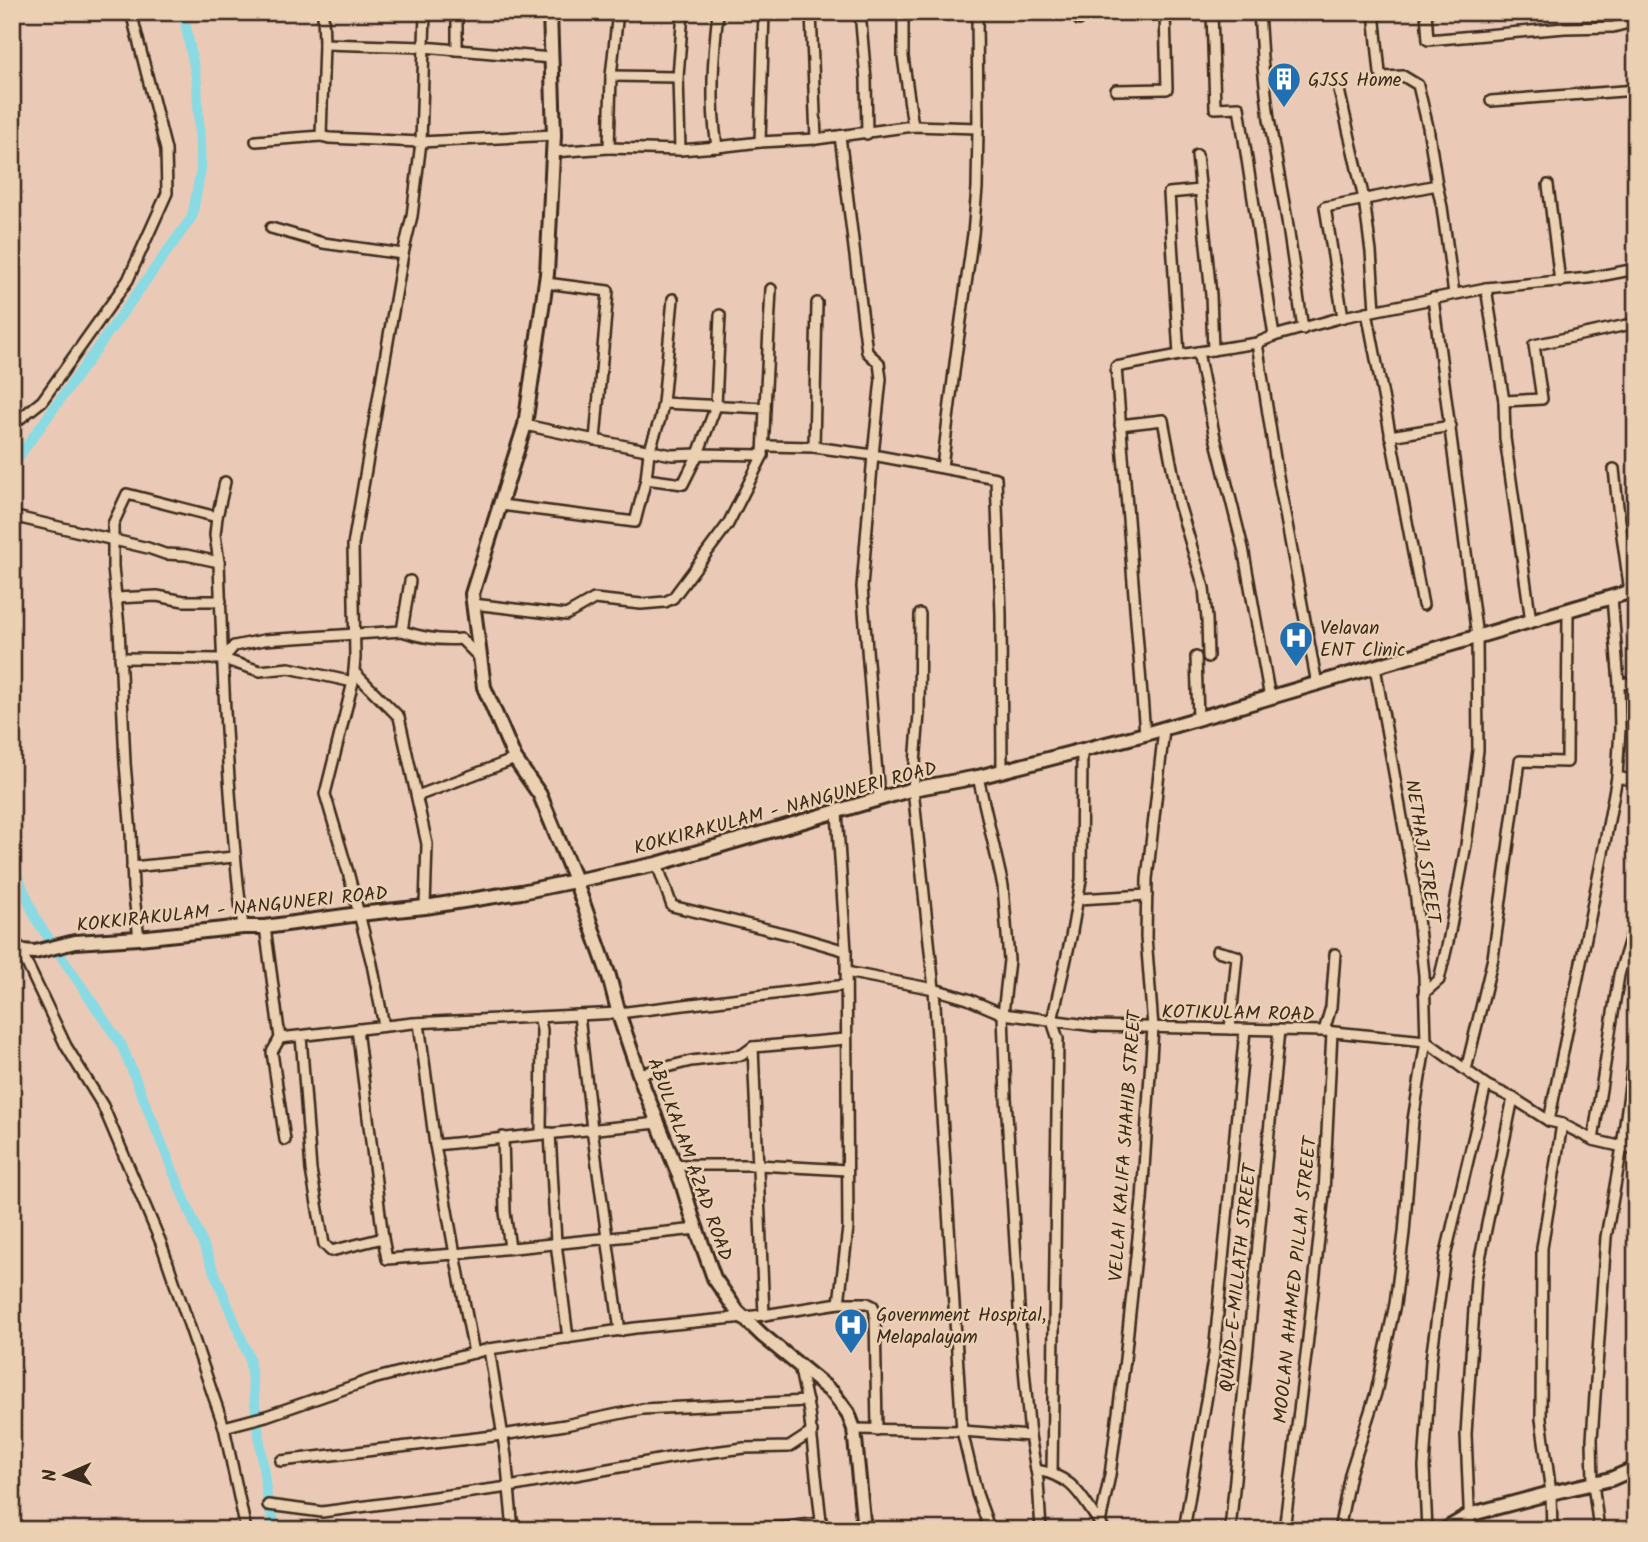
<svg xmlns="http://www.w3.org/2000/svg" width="1648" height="1542" font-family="Kalam,sans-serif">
<rect width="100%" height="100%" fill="#eacab7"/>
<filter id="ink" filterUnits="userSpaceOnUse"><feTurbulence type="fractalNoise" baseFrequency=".0143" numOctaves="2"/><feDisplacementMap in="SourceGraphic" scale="14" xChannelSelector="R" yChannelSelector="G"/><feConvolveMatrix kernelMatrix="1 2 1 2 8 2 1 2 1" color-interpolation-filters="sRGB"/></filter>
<g filter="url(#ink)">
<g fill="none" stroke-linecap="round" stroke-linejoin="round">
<!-- canal -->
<g stroke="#89dae3" stroke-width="10">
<polyline points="12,466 192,217 201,169 197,82 183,12"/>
<polyline points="12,863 37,921 122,1046 249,1357 268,1505 277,1530"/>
</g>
<!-- street casing -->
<g stroke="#3b2a1e" stroke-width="14">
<g id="street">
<polyline points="323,12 324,44 423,47 551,58"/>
<polyline points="425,12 421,142 554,135"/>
<polyline points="811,12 816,139"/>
<polyline points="860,12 866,80 867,134"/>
<polyline points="903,12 903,57 913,126"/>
<polyline points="1212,12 1215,108 1239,107 1274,336 1343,317 1486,288 1589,278 1636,269"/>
<polyline points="1259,12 1262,58 1269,119 1287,220 1303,329"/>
<polyline points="1374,12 1380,73 1383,77 1403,76 1418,85 1428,127 1437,185"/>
<polyline points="1426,12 1428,40 1565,28 1613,27 1636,21"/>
<polyline points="1079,20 1079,12"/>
<polyline points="457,50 457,12"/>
<polyline points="611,76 678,77 683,12"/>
<polyline points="678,77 680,150"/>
<polyline points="1116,90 1167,89 1165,12"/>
<polyline points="1339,90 1364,199 1371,252 1375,310"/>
<polyline points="1491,101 1636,90"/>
<polyline points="321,136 329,138 421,142 412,216 403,254 353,545 355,658 353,682 325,794 348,872 372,964 384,1026"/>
<polyline points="840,136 867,352 879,363 881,379 873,455 996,478 1001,614 1002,770"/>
<polyline points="256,141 321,136 324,44"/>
<polyline points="760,142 764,12"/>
<path d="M717,147C710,102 713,58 718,12"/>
<polyline points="609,148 680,150 717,147 760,142 816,139 913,126 978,128 977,12"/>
<polyline points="553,152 609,148 611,76 618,12"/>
<polyline points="1197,155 1211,295 1213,350"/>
<polyline points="1548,185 1560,282"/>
<polyline points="271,228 323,243 403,254"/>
<polyline points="546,283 608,291 595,440 672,455 698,454 763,455 765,408 663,403 673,299"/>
<polyline points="1486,288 1504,401 1505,438 1531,621"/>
<polyline points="1367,312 1423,605"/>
<polyline points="1343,317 1325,207 1437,185 1442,207 1454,294"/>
<polyline points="1274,336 1257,343 1277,471 1317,684"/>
<polyline points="1198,352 1214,433 1243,548 1270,698"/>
<polyline points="1179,355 1169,193 1200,190"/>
<polyline points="1504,401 1542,399 1534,345 1636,323"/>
<polyline points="765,408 771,289"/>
<polyline points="12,425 42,401 128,280 167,193 166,150 131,12"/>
<polyline points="525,425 595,440"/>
<polyline points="1120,425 1163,420 1179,504 1204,588 1207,619 1208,657"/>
<polyline points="1390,436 1451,426"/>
<polyline points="765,446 814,447 817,303"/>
<polyline points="814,447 873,455 862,587 879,798"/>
<polyline points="942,467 956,356 973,234 977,188 978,128"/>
<polyline points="1614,469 1618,507 1630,592"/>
<polyline points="646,479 649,452 660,419 663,403"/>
<path d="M225,482L217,517L215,535L219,562C223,684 228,806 243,927"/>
<polyline points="501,505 635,522 646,479 683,484 698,454 716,406 720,315"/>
<polyline points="12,516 148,548 165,554 186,555 219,562"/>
<polyline points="116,598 157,596 184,601 221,601"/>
<polyline points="473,604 566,615 594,599 641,604 665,602 673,598 728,524 763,455"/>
<polyline points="402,631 410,581"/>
<polyline points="1196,657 1198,719"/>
<polyline points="120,658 223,659 260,671 289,668 353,682"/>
<path d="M223,659L234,646L264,640L402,631C420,637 442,641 461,639L480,658"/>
<polyline points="354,672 399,717 427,844 425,907"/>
<polyline points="1619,684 1636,682"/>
<polyline points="1145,734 1116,367 1179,355 1257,343"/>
<polyline points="978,777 1003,886 1009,960 1003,1014 1006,1098 1020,1323 1030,1436"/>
<polyline points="1617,777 1636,781"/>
<polyline points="417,796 515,759"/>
<polyline points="837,812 846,951 848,1228 839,1303"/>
<polyline points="657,864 672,906 791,935 846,951"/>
<polyline points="132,867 234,857"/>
<polyline points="1078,899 1147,895"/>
<polyline points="265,927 280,1038 413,1023 619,1013 846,985"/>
<polyline points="139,938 133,888 131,834 125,763 119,627 113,567 113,524 127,494 217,517"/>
<polyline points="21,951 66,1046 103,1106 161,1243 224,1427 246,1530"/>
<polyline points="1217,951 1237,956 1230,1029"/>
<polyline points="846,972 934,989 968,999 1003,1014 1095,1026 1324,1031 1426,1041"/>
<polyline points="1424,993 1439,980 1448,942 1466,845 1478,750 1477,637 1433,298"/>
<polyline points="579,1015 592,1129 620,1331"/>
<polyline points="539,1017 542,1030 541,1133 550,1133 556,1243 568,1338"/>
<polyline points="419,1023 435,1145 658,1123"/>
<polyline points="357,1029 383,1238"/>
<polyline points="1324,1031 1331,1007 1335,954"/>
<polyline points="301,1036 311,1170 324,1244 331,1251 383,1238 387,1259 455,1254 474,1353"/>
<polyline points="280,1038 272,1052 285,1140"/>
<polyline points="1426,1041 1486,1085 1513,1098 1549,1121 1562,1124 1593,1140 1636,1150"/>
<polyline points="1466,1070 1493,958 1520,761 1567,762 1568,610"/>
<polyline points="639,1074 691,1061 742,1055 753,1047"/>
<polyline points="1549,1121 1602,858 1617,777 1620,729 1619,684 1612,597"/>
<polyline points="503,1137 505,1212 510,1248"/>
<polyline points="1593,1140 1619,975 1633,929"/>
<polyline points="435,1145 455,1254 697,1229"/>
<polyline points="675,1165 758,1165 847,1170"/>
<polyline points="764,1315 753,1047 846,1039"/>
<polyline points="489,1349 506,1456 513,1530"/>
<polyline points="799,1365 809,1412 822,1530"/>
<polyline points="224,1427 266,1416 373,1379 489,1349 635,1328 764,1315 839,1303 867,1303 873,1306 875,1313 877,1430"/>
<polyline points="854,1429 962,1431 934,989 913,789 919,714 920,614"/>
<polyline points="281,1461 502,1435 565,1425 642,1409 807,1401"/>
<path d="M1036,1470C1078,1477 1081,1500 1105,1530"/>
<polyline points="1052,1473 1058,1039 1052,1021 1071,937 1081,880 1082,749"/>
<polyline points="268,1505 322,1512 509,1487 675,1457 744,1448 789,1447 812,1432"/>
<polyline points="1100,1523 1110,1475 1125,1359 1142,1200 1153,1027 1146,937 1147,879 1164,729"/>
<polyline points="758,1530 821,1523"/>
<polyline points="990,1530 977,1494 962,1431 1030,1436 1038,1481 1041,1530"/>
<polyline points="1184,1530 1214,1354 1245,1030"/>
<polyline points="1230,1530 1279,1030"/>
<polyline points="1284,1530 1307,1347 1324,1193 1332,1032"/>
<polyline points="1339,1530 1350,1474 1376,1393 1395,1304 1404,1233 1413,1120 1426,1041 1424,975 1415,890 1375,667"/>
<polyline points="1427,1530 1424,1467 1431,1360 1445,1257 1486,1085"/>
<polyline points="1470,1530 1466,1434 1476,1278 1513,1098"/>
<polyline points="1552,1530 1551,1493 1541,1419 1542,1248 1562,1124"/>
<polyline points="1599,1530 1593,1483 1592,1439 1606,1237 1622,1147 1633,1063 1633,1043 1636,1028"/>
</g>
</g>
<!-- secondary casing -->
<g stroke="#3b2a1e" stroke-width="18">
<g id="secondary">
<polyline points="550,12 554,135 547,274 525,425 472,594 484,687 515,759 540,795 575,880 609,976 620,1018 644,1088 682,1183 692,1216 714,1278 737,1311 762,1335 833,1393 848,1413 854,1429 864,1530"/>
<polyline points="12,943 21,951 35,952 75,942 139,938 243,927 265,927 359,914 425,907 521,892 657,864 913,789 978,777 1145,734 1636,590"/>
<polyline points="1444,1530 1472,1514 1551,1493 1611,1479 1636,1468"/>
</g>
</g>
<!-- street -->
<use href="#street" stroke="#ebd0b2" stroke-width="9"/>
<!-- secondary -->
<use href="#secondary" stroke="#ebd0b2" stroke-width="12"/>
</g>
</g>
<!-- icons -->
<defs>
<g id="building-pin" transform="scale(1.75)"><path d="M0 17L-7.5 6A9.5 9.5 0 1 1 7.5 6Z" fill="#1f6fb2" stroke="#ebd0b2"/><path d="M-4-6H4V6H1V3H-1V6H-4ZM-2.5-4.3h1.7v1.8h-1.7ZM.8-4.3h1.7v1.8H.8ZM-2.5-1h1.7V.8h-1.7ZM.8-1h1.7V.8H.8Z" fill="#fff"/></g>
<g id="hospital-pin" transform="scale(1.75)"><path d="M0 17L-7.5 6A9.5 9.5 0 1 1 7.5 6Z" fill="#1f6fb2" stroke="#ebd0b2"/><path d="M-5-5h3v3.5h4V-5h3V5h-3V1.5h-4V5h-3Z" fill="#fff"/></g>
</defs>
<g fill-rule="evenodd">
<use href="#building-pin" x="1284" y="79"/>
<use href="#hospital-pin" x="1296" y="638"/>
<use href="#hospital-pin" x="851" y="1325"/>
</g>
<g text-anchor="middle" stroke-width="5" stroke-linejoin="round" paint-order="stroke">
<!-- poi labels -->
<g font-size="19" fill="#3b2a1e" stroke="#ebd0b2" text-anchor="start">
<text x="1308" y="86">GJSS Home</text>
<text x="1320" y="634">Velavan<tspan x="1320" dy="22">ENT Clinic</tspan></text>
<text x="876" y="1321">Government Hospital,<tspan x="876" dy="22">Melapalayam</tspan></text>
</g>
<!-- street labels -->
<g font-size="19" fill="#3b2a1e" stroke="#ebd0b2">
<text transform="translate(785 807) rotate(-15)" y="7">KOKKIRAKULAM - NANGUNERI ROAD</text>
<text transform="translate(1424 851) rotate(81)" y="7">NETHAJI STREET</text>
<text transform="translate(232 908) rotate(-6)" y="7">KOKKIRAKULAM - NANGUNERI ROAD</text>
<text transform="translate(1238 1012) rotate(1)" y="7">KOTIKULAM ROAD</text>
<text transform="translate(1124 1146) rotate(-86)" y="7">VELLAI KALIFA SHAHIB STREET</text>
<text transform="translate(691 1159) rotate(70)" y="7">ABULKALAM AZAD ROAD</text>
<text transform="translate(1237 1278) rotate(-84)" y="7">QUAID-E-MILLATH STREET</text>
<text transform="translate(1294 1280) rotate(-84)" y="7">MOOLAN AHAMED PILLAI STREET</text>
</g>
</g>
<!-- margin -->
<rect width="1648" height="1542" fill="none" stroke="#ebd0b2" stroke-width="42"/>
<rect x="21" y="21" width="1606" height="1500" fill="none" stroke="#3b2a1e" stroke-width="2.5" filter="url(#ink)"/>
<!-- north arrow -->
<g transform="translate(66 1475) rotate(268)" stroke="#ebd0b2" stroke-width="5" paint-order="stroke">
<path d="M0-5L12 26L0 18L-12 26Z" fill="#3b2a1e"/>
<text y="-10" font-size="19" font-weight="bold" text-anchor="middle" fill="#3b2a1e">N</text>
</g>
</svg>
